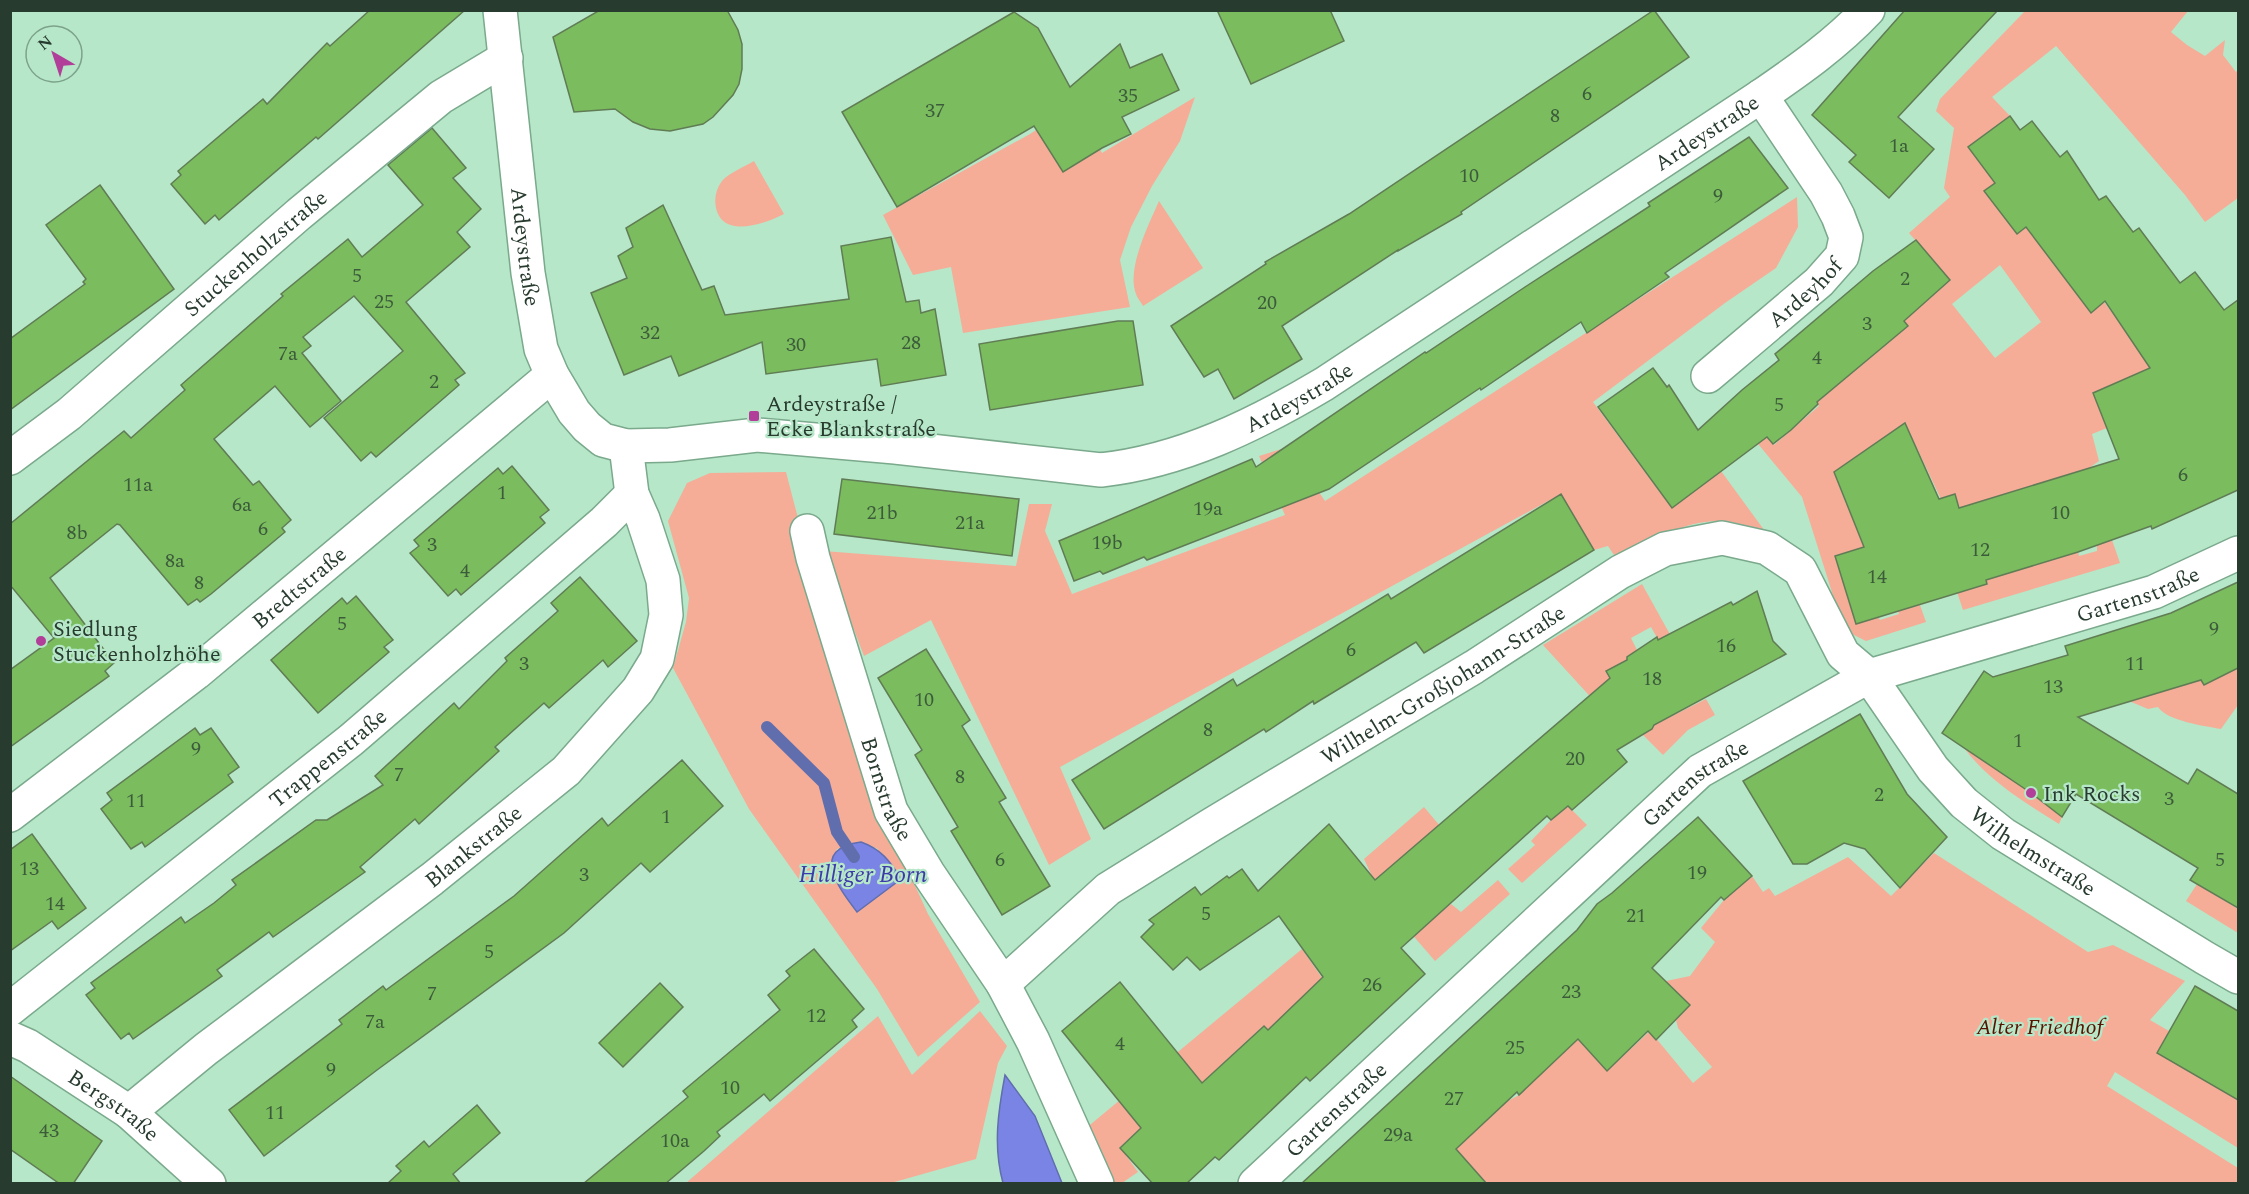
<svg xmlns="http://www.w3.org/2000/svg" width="2249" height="1194" font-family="Spectral,serif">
<rect width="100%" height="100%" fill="#b6e7c8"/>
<!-- green -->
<g fill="#f5ad98" fill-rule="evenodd">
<path d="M2025,11H2188L2171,32L2187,45L2205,56L2225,40L2223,55L2236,72L2238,70V198L2205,222L2185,195L2056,46L1992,97L2010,116L1982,136L1994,151L1979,162L1995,183L1985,191L2017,234L2028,226L2054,265L2091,312L2104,302L2120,323L2195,348L2093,393L2107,428L2092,434L2099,461L2089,468L1960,508L1955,494L1941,499L1905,423L1834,472L1846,504L1883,532L1877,543L1836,556L1856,623L1878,617L1880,620L1899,614L1898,611L1920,605L1926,622L1866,641L1848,632L1842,624L1802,497L1749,433L1757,426L1774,445L1819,406L1817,402L1908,326L1904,320L1950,280L1909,233L1950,197L1944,188L1954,128L1936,111L1940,99ZM2000,265L2041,322L1995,358L1952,304Z"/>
<polygon points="1195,97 1180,141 1152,186 1131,227 1120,260 1130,307 963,333 951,267 913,275 883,215 1030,134 1076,104 1102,153"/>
<path d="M754,161L784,214C764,224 723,239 716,208C714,198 716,189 722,181C729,173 744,167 754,161Z"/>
<path d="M1797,197L1798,227L1776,268L1725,303L1593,402L1671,507L1721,471L1767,534C1756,530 1743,524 1731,522C1692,516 1649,541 1616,558L1608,546L1594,550L1561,494L1060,767L1091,839L1049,865L931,620L864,656L824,551L1016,566L1029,504H1052L1045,531L1072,594L1285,515L1259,456L1288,447L1325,501Z"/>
<path d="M1159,201L1203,268L1143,306C1141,302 1137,298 1136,294C1126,269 1149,224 1159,201Z"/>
<path d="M786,472L875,814L911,877L928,914L980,1002L918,1057L877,989L749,809L673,668L686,622L689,598L668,521L687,483L710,473ZM861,842L878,849L857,912L833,877L831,864L837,849Z"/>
<polygon points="2112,540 2120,563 1963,610 1956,589 2078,551 2079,556 2097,551 2097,545"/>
<polygon points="1642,584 1672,638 1660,643 1651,627 1631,638 1637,650 1627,657 1627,660 1606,671 1629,716 1630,740 1543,645"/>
<path d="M2238,668V705L2221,729C2205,726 2167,721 2158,707L2148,709L2129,701L2201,680L2204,685Z"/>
<polygon points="1706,699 1715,715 1688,730 1663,755 1643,735 1652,729 1654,725"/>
<path d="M1964,748L2031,793L2062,817L2059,824C2024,802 1989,781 1964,748Z"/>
<polygon points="1568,806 1587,825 1522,883 1508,869 1535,845 1531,841 1551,820"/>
<polygon points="1424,807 1440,826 1430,921 1451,904 1461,912 1498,880 1510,894 1435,961 1365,880 1371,874 1364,859"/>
<polygon points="1934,853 2088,952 2113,945 2185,981 2150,1020 2169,1031 2157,1053 2238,1100 2238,1148 2115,1072 2107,1086 2238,1168 2238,1183 1487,1183 1455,1149 1506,1102 1519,1095 1539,1076 1533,1068 1571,1032 1607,1071 1650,1031 1693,1083 1712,1067 1678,1028 1676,1020 1690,1005 1666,981 1690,976 1715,942 1701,928 1724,900 1752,876 1763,892 1769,888 1775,896 1848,857 1891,896"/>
<polygon points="2197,884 2238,909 2238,933 2186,901"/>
<polygon points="1302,949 1322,978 1268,1030 1263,1026 1173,1110 1167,1105 1120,1147 1138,1172 1122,1183 1115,1183 1110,1179 1085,1129"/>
<polygon points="980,1011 1007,1046 998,1063 976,1159 891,1183 686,1183 878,1016 912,1075"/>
</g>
<!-- water -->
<g fill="#7a84e5" stroke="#616eae" stroke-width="1.5">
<path d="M861,842C881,849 890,861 901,879L857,912C838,887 809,849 861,842Z"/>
<path d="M1005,1075L1035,1116L1062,1183H1003C993,1147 998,1112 1005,1075Z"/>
</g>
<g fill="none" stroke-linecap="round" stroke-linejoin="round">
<!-- stream -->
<polyline stroke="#616eae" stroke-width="12" points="767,727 824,783 837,832 854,857"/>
</g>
<!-- building -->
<g fill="#7abc5e" stroke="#607c55" stroke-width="1.5">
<polygon points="370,10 465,10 318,139 316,137 219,220 215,215 205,224 171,184 181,175 178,171 263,99 267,104 327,43 330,46"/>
<polygon points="600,10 727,10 738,30 742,44 742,69 739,84 733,95 713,117 703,124 670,131 650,129 633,122 615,109 574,112 553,37"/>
<polygon points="1217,10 1330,10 1344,41 1251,84"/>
<polygon points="1654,10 1689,57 1461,212 1462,214 1398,251 1398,250 1282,326 1302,359 1234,399 1218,369 1204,377 1171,326 1266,264 1265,262 1349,214"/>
<polygon points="1905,10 1998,10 1898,117 1934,149 1889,198 1849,162 1856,155 1812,115"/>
<polygon points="1014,12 1038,28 1070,87 1120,44 1130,68 1162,54 1179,90 1122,117 1131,134 1102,148 1063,172 1034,126 897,207 842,112"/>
<polygon points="2010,116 2020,130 2032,121 2060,157 2067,151 2099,200 2106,196 2133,232 2139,228 2180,283 2195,272 2224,310 2238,300 2238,490 2152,529 2151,526 2078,552 1986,580 1987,584 1856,624 1835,556 1864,547 1834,472 1905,423 1939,499 1955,494 1959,508 2119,459 2093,393 2150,368 2105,301 2091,313 2026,227 2017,234 1984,191 1995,183 1968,147"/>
<polygon points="432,128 466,168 453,178 481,209 457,232 470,247 406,302 465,373 455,380 459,385 376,457 371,452 361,461 324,418 403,351 354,296 303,337 311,346 302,353 341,401 310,427 275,386 214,439 253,485 259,481 291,520 282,528 285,532 211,594 200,602 197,599 188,605 120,525 117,524 50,578 114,663 105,671 109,676 10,747 10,670 54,638 10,585 10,524 124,431 131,438 185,390 181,385 283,296 281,294 348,239 362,257 423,205 388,165"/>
<polygon points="1749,137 1788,188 1665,273 1669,277 1587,333 1581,322 1481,390 1480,388 1329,489 1147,560 1144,557 1103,574 1100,571 1074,581 1059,541 1252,459 1256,467 1425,352 1426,353 1525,287 1650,206 1648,203"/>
<polygon points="100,185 174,289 10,410 10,339 85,284 83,282 86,279 46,225"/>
<polygon points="663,205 702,290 714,286 725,315 849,299 841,246 891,237 906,302 919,300 921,313 935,309 946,375 881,386 877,359 766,374 762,342 679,376 671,356 624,375 591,293 627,278 618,256 633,247 626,228"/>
<polygon points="1916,240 1950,280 1904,321 1908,326 1817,402 1818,404 1791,430 1773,444 1767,437 1672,508 1598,407 1653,368 1667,387 1669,385 1698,430 1742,390 1779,360 1775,354 1873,271"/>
<polygon points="1118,321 1133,321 1143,385 990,410 979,344"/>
<polygon points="512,466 549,510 540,517 545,523 461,595 456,589 448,596 410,553 419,546 414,540 498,468 503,474"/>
<polygon points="842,479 1019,499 1012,556 834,534"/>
<polygon points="1561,494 1594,550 1424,653 1416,642 1314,704 1313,701 1266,732 1264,729 1104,829 1072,780 1233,679 1237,686 1388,594 1391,599"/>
<polygon points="580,577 637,641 608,667 603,660 549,708 544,703 495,747 499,751 419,824 415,819 360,867 365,872 273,937 269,932 217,970 222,976 133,1039 129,1033 121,1039 86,995 95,988 91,983 181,917 185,923 214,903 236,885 232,880 316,820 327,820 383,785 375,776 454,703 459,709 507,661 505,658 558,611 551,603"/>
<polygon points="2238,582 2238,668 2204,685 2201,680 2078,717 2188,784 2197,769 2238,794 2238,908 2190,880 2198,868 2076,794 2062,817 2031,793 1942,733 1984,671 1993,677 2068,655 2065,646 2171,613"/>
<polygon points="1757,591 1773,641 1786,654 1654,725 1652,729 1617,750 1627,762 1572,810 1568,806 1551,820 1547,816 1401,948 1425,974 1310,1081 1306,1077 1219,1160 1215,1157 1186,1184 1153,1184 1120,1148 1141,1128 1062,1031 1120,982 1202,1083 1264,1026 1268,1030 1323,977 1279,916 1200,970 1187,957 1173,970 1141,937 1154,924 1149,920 1195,887 1201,895 1227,876 1229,878 1242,869 1258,891 1329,824 1375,880 1610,678 1606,671 1627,660 1627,657 1657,637 1658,640 1731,602 1733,605"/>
<polygon points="356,596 393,640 384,647 389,652 318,713 271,660 342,598 347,604"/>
<polygon points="926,649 970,720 962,726 1006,798 999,802 1050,886 1002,915 951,831 958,827 915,755 922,750 878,678"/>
<polygon points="1860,714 1907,794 1947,837 1900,888 1865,849 1844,843 1807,864 1793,864 1743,781"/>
<polygon points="195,728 200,735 211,728 239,767 228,775 233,782 145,847 142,842 131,849 101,809 112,800 107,793"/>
<polygon points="682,760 723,806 650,872 641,863 564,933 377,1070 264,1156 229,1110 342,1024 339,1020 383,986 386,990 514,896 602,818 608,826"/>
<polygon points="1698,817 1752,876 1724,900 1721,897 1652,968 1690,1005 1656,1040 1648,1031 1607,1071 1578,1039 1519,1095 1517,1092 1456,1149 1487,1184 1301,1184 1551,954 1577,930 1597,904 1612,893"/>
<polygon points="32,834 86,908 58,929 52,921 10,951 10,850"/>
<polygon points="814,949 864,1009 852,1020 857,1027 770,1101 764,1094 717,1132 720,1136 704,1151 665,1184 583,1184 688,1097 683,1091 780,1010 768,995 790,976 786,971"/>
<polygon points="660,983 683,1007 623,1067 599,1043"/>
<polygon points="2195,986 2238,1011 2238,1100 2157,1053"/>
<polygon points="10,1076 102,1141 73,1184 60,1184 10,1149"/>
<polygon points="477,1105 500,1133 453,1174 461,1184 387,1184 401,1171 396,1166 424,1141 429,1147"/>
</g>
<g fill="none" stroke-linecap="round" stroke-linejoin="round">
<!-- street casing -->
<g stroke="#7aa98c" stroke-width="36">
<g id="street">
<path id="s1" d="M500,10L528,273L541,349L552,375L574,412L587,427L603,440L626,446L670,445L757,435L895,447L1101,470C1182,461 1255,425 1324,384L1761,96C1799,70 1836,44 1868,10"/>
<path id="s2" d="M1708,376L1819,282L1842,256L1846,237L1838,216L1826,193L1761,96"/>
<path id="s3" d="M10,458L69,414L299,214L441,97L506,58"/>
<path id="s4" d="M807,531L813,558L891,811L928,873L1003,984L1033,1041L1097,1184"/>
<path id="s5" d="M10,815L196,673L552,375"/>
<path id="s6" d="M1003,984L1108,889L1211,825L1474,667L1620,572L1665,549L1722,538L1767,548L1800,570L1843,654L1869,676L1933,769L1964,803L2003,834L2205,958L2238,977"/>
<path id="s7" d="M10,1009L351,740L604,522L632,494"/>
<path id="s8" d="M10,1038L28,1046L129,1112L209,1184"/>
<path id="s9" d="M129,1112L206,1049L432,879L566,771L638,690L657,659L666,615L663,580L643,519L632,494L626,446"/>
<path id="s10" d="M1255,1184L1700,771L1869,676L2154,592L2238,553"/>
</g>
</g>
<!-- street -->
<use href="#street" stroke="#fff" stroke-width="33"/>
</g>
<!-- markers -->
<g fill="#b13e99" stroke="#b6e7c8" stroke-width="2">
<rect x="748" y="410" width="12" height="12" rx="3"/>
<circle cx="41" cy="641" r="6"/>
<circle cx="2031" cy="793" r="6"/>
</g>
<g text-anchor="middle" stroke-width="4.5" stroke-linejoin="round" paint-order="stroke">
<!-- number labels -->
<g font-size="20" fill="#3c5b3b">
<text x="1587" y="100">6</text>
<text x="1128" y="102">35</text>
<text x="935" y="117">37</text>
<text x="1555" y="122">8</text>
<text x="1899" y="152">1a</text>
<text x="1469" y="182">10</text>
<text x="1718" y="202">9</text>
<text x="357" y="282">5</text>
<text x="1905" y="285">2</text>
<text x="384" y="308">25</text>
<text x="1267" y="309">20</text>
<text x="1867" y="330">3</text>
<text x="650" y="339">32</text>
<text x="911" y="349">28</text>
<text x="796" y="351">30</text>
<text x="288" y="360">7a</text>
<text x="1817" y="364">4</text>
<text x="434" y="388">2</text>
<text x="1779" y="411">5</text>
<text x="2183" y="481">6</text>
<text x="138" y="491">11a</text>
<text x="502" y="499">1</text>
<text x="242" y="511">6a</text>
<text x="1208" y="515">19a</text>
<text x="882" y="519">21b</text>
<text x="2060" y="519">10</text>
<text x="970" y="529">21a</text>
<text x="263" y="535">6</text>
<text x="77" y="539">8b</text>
<text x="1107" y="549">19b</text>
<text x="432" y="551">3</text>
<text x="1980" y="556">12</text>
<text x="175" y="567">8a</text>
<text x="465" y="577">4</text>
<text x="1877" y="583">14</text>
<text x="199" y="589">8</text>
<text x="342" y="630">5</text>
<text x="2214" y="635">9</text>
<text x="1726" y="652">16</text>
<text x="1351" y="656">6</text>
<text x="524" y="670">3</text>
<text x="2135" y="670">11</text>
<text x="1652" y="685">18</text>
<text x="2053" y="693">13</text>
<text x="924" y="706">10</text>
<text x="1208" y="736">8</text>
<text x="2018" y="747">1</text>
<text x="196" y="755">9</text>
<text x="1575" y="765">20</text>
<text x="399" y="781">7</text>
<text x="960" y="783">8</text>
<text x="1879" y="801">2</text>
<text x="2169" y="805">3</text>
<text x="136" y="807">11</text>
<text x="666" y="823">1</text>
<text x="1000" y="866">6</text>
<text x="2220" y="866">5</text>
<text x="29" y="875">13</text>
<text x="1697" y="879">19</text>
<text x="584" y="881">3</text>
<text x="55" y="910">14</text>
<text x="1206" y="920">5</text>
<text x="1636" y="922">21</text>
<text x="489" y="958">5</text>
<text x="1372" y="991">26</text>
<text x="1571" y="998">23</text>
<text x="432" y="1000">7</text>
<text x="816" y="1022">12</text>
<text x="375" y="1028">7a</text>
<text x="1120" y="1050">4</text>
<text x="1515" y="1054">25</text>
<text x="331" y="1076">9</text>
<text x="730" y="1094">10</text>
<text x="1454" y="1105">27</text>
<text x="275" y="1119">11</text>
<text x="49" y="1137">43</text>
<text x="1398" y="1141">29a</text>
<text x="675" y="1147">10a</text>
</g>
<!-- street labels -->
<g font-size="22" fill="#283b2f" stroke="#b6e7c8">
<text dy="8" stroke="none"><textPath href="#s1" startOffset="1653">Ardeystraße</textPath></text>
<text dy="8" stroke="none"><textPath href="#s1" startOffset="238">Ardeystraße</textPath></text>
<text dy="8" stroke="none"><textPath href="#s3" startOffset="320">Stuckenholzstraße</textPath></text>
<text dy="8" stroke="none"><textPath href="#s2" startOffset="128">Ardeyhof</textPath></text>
<text dy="8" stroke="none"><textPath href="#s1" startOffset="1167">Ardeystraße</textPath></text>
<text dy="8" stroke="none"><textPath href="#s5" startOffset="368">Bredtstraße</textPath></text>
<text dy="8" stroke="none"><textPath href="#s10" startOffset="1082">Gartenstraße</textPath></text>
<text dy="8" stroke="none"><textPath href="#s6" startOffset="534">Wilhelm-Großjohann-Straße</textPath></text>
<text dy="8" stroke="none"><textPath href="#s7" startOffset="405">Trappenstraße</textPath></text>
<text dy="8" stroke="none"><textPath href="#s10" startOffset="596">Gartenstraße</textPath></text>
<text dy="8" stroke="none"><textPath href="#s4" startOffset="270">Bornstraße</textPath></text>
<text dy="8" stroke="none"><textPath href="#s9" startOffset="435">Blankstraße</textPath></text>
<text dy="8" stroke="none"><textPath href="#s6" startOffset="1310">Wilhelmstraße</textPath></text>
<text dy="8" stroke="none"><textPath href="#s8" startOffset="124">Bergstraße</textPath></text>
<text dy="8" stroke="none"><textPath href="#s10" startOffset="110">Gartenstraße</textPath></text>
</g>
<!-- poi labels -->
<g font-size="22" fill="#283b2f" stroke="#b6e7c8" text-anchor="start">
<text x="766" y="411">Ardeystraße /<tspan x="766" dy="25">Ecke Blankstraße</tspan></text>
<text x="53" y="636">Siedlung<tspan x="53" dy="25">Stuckenholzhöhe</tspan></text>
<text x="2043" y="801">Ink Rocks</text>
</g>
<!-- park labels -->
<g font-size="22" font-style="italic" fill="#571200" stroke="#b6e7c8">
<text x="2040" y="1034">Alter Friedhof</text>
</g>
<!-- water labels -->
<g font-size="24" font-style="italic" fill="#3d3aaa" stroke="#b6e7c8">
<text x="863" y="882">Hilliger Born</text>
</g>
</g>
<!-- border -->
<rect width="2249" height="1194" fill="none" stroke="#283b2f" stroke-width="24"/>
<!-- north arrow -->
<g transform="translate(54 54) rotate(321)"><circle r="28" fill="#b6e7c8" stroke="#7da28b" stroke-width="1.5"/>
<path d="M0-4.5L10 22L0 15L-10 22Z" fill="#b13e99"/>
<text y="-9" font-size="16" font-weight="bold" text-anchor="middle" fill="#283b2f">N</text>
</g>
</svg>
